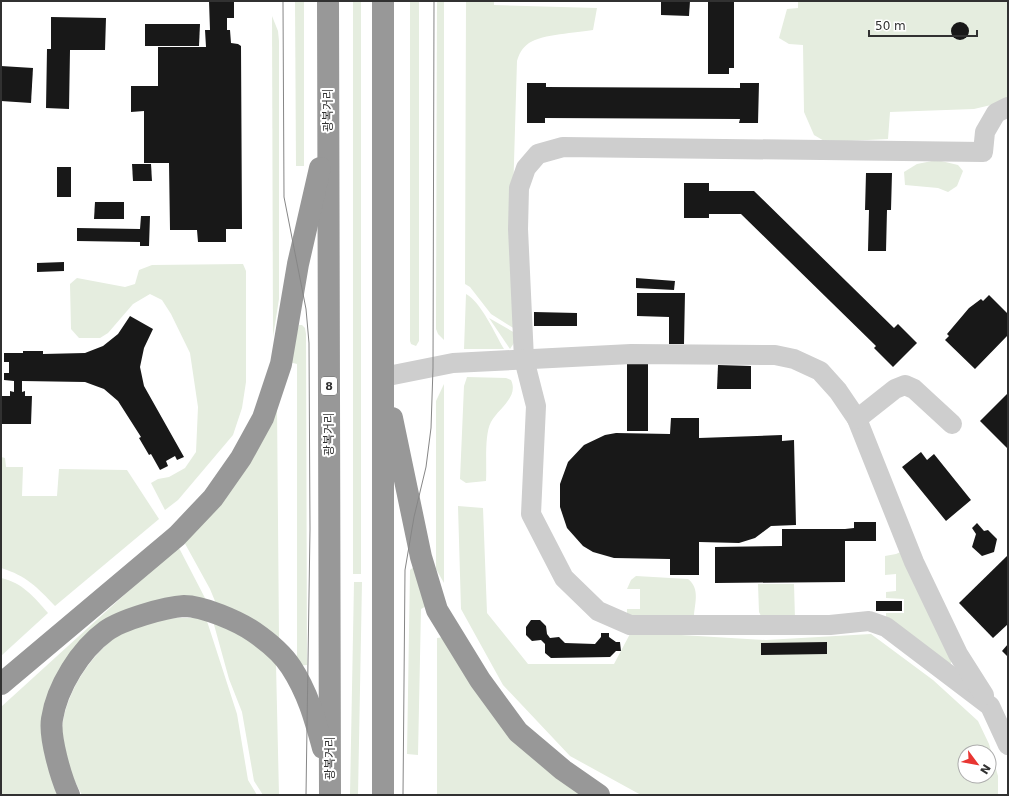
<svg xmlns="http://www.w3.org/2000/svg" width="1009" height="796" font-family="'DejaVu Sans','Noto Sans KR',sans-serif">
<rect width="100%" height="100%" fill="#fff"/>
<!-- green -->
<g fill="#e5eddf" fill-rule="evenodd">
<polygon points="295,1 304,1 304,166 296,166"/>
<rect x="353" y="1" width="8" height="573"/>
<polygon points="410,1 419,1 419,341 416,346 411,344 410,341"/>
<polygon points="437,1 444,1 444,340 438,334 436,329"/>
<path d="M466,1H494V5L597,8L593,30C576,33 543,34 529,43C522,48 519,54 517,61L513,196L515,329L491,314L470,287L465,284Z"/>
<polygon points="798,1 1008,1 1008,101 974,109 890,112 888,139 826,142 814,135 804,112 803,45 789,44 779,38 787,9 798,8"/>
<polygon points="272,16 278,31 279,41 279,299 273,337"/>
<polygon points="937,160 958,165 963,171 957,186 948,192 938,188 905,185 904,172 917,164"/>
<polygon points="243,264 246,271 246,382 242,408 233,435 178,500 165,510 151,483 158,479 169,477 185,468 196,452 198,407 190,353 171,314 162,300 150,294 133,304 108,333 100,338 79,338 71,329 70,284 77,278 125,287 135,284 139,270 152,265"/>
<path d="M466,294C481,302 495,334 504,349H464Z"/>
<polygon points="489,318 515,333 514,343 510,349"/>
<polygon points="299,325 302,325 305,328 306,334 307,665 297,666 297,364 289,362"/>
<path d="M467,377L506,378L511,380C519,397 499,408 491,422C484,435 487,466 486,481L466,483L460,479L464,386Z"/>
<polygon points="444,384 444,583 436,569 436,401"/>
<polygon points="277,405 279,640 217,606 210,589 183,540"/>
<path d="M1,457L5,458L6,467H23L22,496H57L59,469L127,470L159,519L55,606C37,587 27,576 1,568Z"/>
<path d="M458,506L483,508L487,613L528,664H614L631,632L766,640L871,634L933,680L978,721L989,744L998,776V795H641L570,756L503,685L461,609ZM965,752H989V776H965Z"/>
<polygon points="178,546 206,600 162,602 61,672 61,795 1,795 1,707"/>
<polygon points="903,551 953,658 950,665 886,620 886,613 904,613 904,599 886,598 886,592 896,591 896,574 885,575 885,556 896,554"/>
<polygon points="415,566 430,604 421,609 418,755 407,754 410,570"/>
<path d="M636,576L688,579C700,588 695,603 694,615L639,621L627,613V609H640V589H627L631,580Z"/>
<path d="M1,578C23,583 34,597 48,613L1,656Z"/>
<polygon points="354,582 362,582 358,795 350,795"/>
<polygon points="758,584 794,584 795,619 761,616 759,612"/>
<path d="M176,618H206L237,714L248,780L257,795H82C72,776 62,757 62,735C62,693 99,638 140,624C151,621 164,620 176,618Z"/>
<path d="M213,621C237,632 258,645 276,664L279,795H263L254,781L242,712L229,679Z"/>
<polygon points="444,637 588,795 437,795 437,638"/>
</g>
<!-- building -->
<g fill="#181818">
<polygon points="209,1 234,1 234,18 227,18 227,30 230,30 231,43 238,44 241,46 242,229 226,229 226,242 198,242 197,230 170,230 169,163 144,163 144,111 131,112 131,86 158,86 158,47 206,47 205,30 210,30"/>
<polygon points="661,1 690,1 689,16 661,15"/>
<polygon points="708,1 734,1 734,68 729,68 729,74 708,74"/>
<polygon points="51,17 106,18 105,50 70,50 69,109 46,108 47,49 51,49"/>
<circle cx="960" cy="31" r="9"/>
<polygon points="145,24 200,24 199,46 145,46"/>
<polygon points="1,66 33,68 31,103 1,101"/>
<polygon points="527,83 546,83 546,87 740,88 740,83 759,83 758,123 739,123 740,119 545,118 545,123 527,123"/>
<polygon points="132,164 151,164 152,181 133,181"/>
<rect x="57" y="167" width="14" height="30"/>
<polygon points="866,173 892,173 891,210 887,210 886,251 868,251 869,210 865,210"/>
<polygon points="684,183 709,183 709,191 754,191 894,328 898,324 917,343 893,367 874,348 876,346 741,214 709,214 709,218 684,218"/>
<polygon points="95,202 124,202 124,219 94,219"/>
<polygon points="141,216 150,216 149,246 140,246 140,242 77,241 77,228 140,229"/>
<polygon points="64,262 64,271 37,272 37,263"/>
<polygon points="636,278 675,281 674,290 636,288"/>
<polygon points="637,293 685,293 684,344 669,344 669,317 637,316"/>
<polygon points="989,295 1008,314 1008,335 975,369 945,340 949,336 947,334 969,308 981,299 983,301"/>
<polygon points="534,312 577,313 577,326 534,326"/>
<polygon points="130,316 153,329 144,348 140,367 144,386 184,457 177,460 175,456 166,461 168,466 160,470 151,454 149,455 139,438 141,437 118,401 104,389 85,382 22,381 22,392 25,391 25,396 32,396 31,424 1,424 1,396 10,396 10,391 14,392 14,381 4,380 4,373 9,373 9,362 4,362 4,353 23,353 23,351 43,351 43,354 85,353 103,346 118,334"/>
<rect x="627" y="364" width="21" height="67"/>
<polygon points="718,365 751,366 751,389 717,389"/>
<polygon points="1008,393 1008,449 980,421"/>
<polygon points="671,418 699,418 699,438 782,435 782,441 794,440 796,525 771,526 755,538 739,543 699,542 699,575 670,575 670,559 614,558 593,552 583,546 567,528 560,507 560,484 568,462 584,445 605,435 616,433 670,434"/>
<polygon points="921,452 927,460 934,454 971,500 946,521 902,467"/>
<polygon points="854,522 876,522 876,541 845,541 845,582 715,583 715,547 782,546 782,529 845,529 854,528"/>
<polygon points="977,523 984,531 988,530 997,539 994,552 982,556 972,547 976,534 972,528"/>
<polygon points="1008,555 1008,624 993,638 959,603"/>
<rect x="876" y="601" width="26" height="10"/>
<polygon points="531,620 540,620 546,626 547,634 550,638 559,637 565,643 595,644 601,637 601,633 609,633 609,637 616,642 620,642 621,651 616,651 610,657 551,658 545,653 545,644 541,640 532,641 526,635 526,627"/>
<polygon points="827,642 827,654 761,655 761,643"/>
<polygon points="1008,644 1008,657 1002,651"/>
</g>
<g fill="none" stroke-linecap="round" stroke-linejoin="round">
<!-- minor -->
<g stroke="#cecece" stroke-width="20">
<polyline points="1008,107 996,113 985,132 983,152 563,147 538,154 526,168 519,188 518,229 524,359 536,406 531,514 564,578 598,611 630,625 830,625 869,621 886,627 990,706 1008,745"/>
<polyline points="383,377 453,363 631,354 775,355 794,359 820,371 838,391 857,419 914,562 958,654 984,695"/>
<polyline points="857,419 895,389 905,385 914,389 952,424"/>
</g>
<!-- highway -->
<g stroke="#989898" stroke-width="22">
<polyline points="328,1 330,795"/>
<polyline points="392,418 421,557 437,610 480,680 518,732 563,770 599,795"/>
<polyline points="1,684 177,536 213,498 241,458 263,418 281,364 298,264 320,168"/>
<path d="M69,795C61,778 49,737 52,719C57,687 80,650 106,631C121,620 165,607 184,606C203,606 238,621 254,632C267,641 282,653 291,667C308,693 315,719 323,748"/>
<polyline points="383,795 383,1"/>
</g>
<!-- tram -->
<g stroke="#868686" stroke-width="1">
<polyline points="283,1 284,197 306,309 309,343 310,529 306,795"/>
<polyline points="403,795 405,570 414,517 426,467 431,428 433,368 434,1"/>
</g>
</g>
<g text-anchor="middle" stroke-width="4" stroke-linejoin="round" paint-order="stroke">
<!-- shield labels -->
<rect fill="#fff" stroke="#6f6f6f" stroke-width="1" x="321" y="377" width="16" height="18" rx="3"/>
<g font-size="11" font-weight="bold" fill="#313131">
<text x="329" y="390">8</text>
</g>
<!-- street labels -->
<g font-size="12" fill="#313131" stroke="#fff">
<text transform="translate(328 110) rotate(-90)" y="4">광복거리</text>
<text transform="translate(329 434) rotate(-90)" y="4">광복거리</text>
<text transform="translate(330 758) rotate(-90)" y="4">광복거리</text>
</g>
</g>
<!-- border -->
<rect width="1009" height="796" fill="none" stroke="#313131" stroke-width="4"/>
<!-- north arrow -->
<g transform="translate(977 764) rotate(122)"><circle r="19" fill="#ffffff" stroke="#adadad"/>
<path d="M0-3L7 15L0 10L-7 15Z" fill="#e83632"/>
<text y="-6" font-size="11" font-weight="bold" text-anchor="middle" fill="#313131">N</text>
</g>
<!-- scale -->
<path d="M869 30v6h108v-6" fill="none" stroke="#313131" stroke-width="2"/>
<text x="875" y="30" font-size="12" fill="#313131" stroke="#ffffff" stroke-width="3" paint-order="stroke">50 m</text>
</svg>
